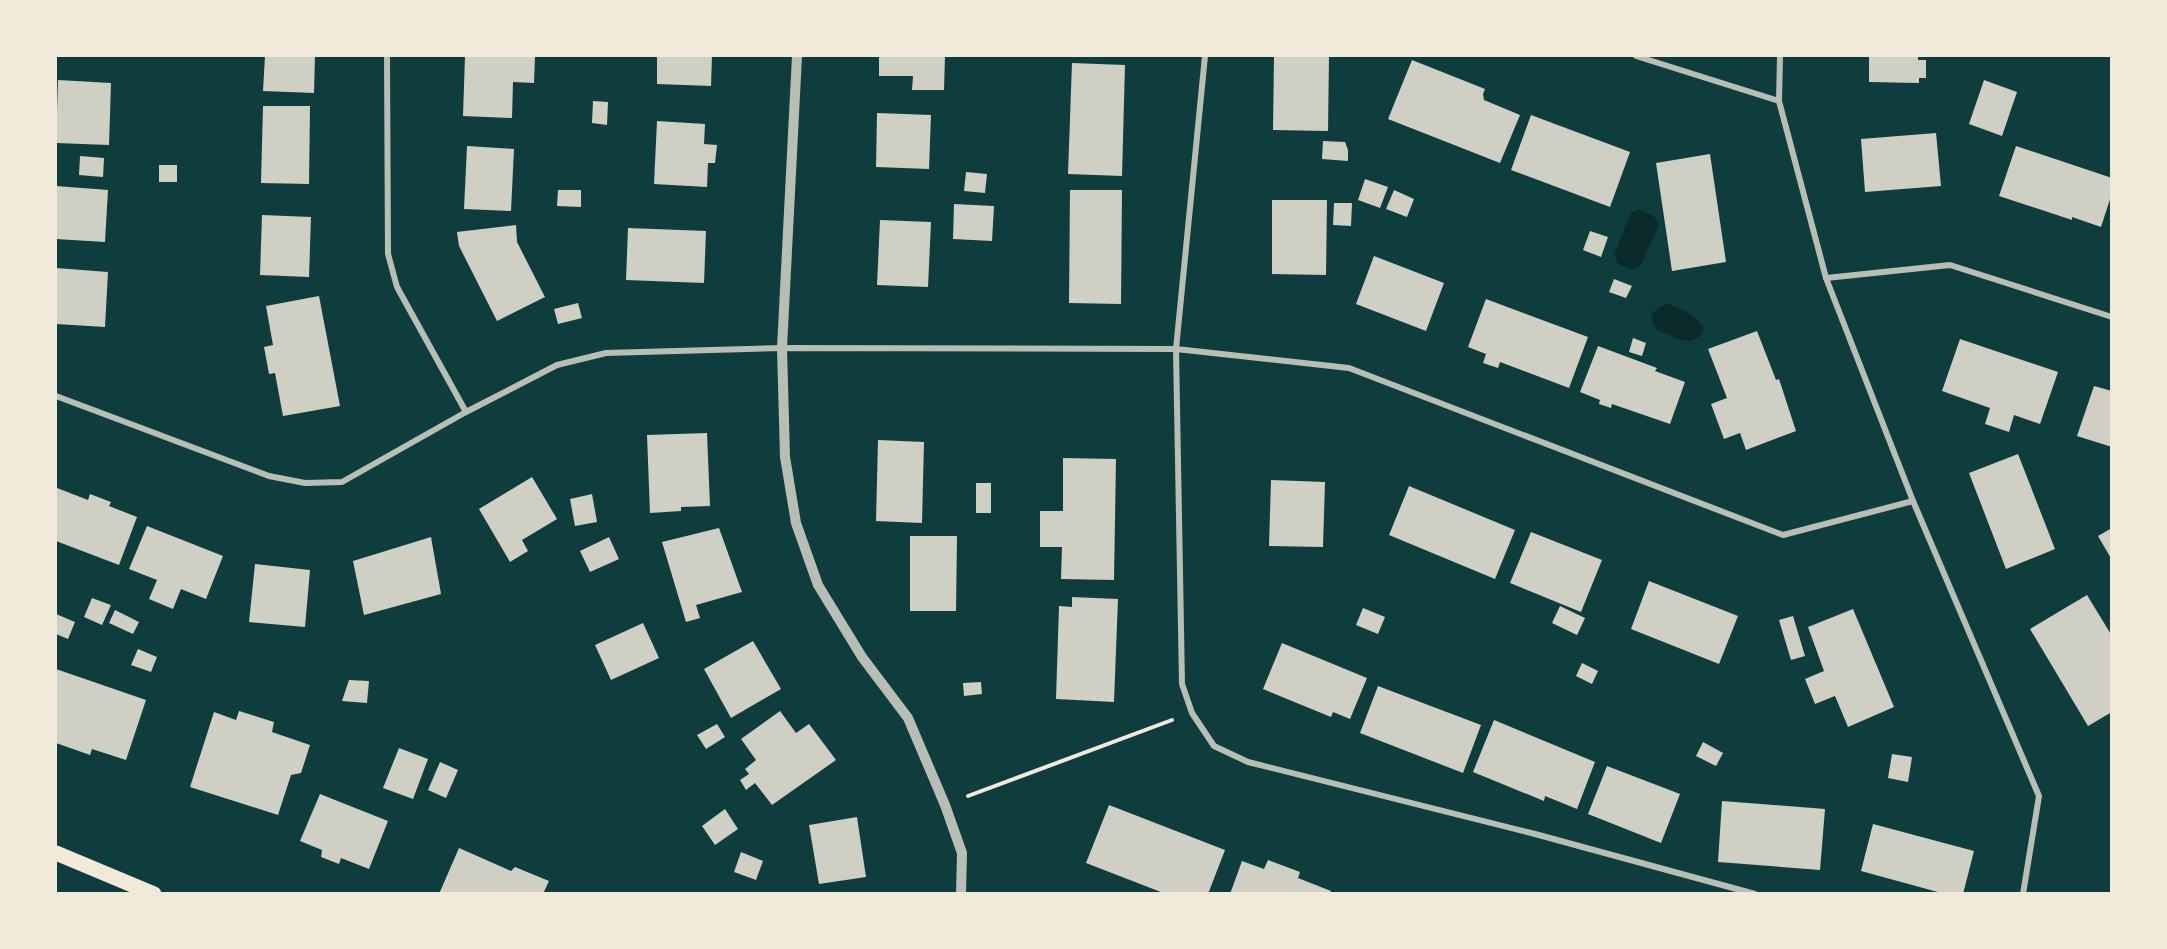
<svg xmlns="http://www.w3.org/2000/svg" width="2167" height="949" font-family="'Nunito Sans',sans-serif">
<rect width="100%" height="100%" fill="#0f3d3e"/>
<!-- water -->
<g fill="#0a2a2b">
<polygon points="1639,209 1654,216 1659,225 1641,265 1632,269 1618,264 1614,254 1631,213"/>
<path d="M1669,304C1683,311 1697,314 1704,329C1696,347 1681,341 1667,334C1663,332 1657,331 1655,327C1646,315 1658,305 1669,304Z"/>
</g>
<!-- building -->
<g fill="#cfcfc3">
<polygon points="265,56 315,56 314,93 263,91"/>
<polygon points="465,56 535,56 534,83 513,82 512,118 463,116"/>
<polygon points="657,56 712,56 711,86 657,84"/>
<polygon points="879,56 945,56 944,90 912,90 913,76 879,76"/>
<polygon points="1274,56 1329,56 1328,131 1273,130"/>
<polygon points="1869,56 1918,56 1918,60 1926,60 1926,78 1919,78 1919,83 1869,82"/>
<polygon points="1412,60 1485,89 1483,94 1484,100 1520,115 1500,163 1388,119"/>
<polygon points="1072,63 1125,65 1122,176 1068,174"/>
<polygon points="58,80 111,83 109,145 56,143"/>
<polygon points="1984,80 2017,92 2002,136 1969,124"/>
<polygon points="593,101 608,102 607,125 592,123"/>
<polygon points="263,106 310,106 309,184 261,183"/>
<polygon points="877,113 931,115 929,169 876,167"/>
<polygon points="1531,115 1630,152 1610,207 1511,170"/>
<polygon points="657,121 705,124 704,144 717,145 715,163 708,163 707,187 654,184"/>
<polygon points="1936,133 1941,186 1865,192 1861,139"/>
<polygon points="1323,141 1345,142 1348,150 1348,161 1322,159"/>
<polygon points="467,146 514,149 511,211 464,209"/>
<polygon points="2016,146 2112,178 2112,193 2101,227 2072,217 2072,220 1999,196"/>
<polygon points="1710,154 1726,262 1672,271 1656,163"/>
<polygon points="80,156 104,158 103,177 79,175"/>
<rect x="159" y="165" width="18" height="17"/>
<polygon points="966,172 987,174 985,193 964,191"/>
<polygon points="1365,179 1388,187 1380,208 1358,200"/>
<polygon points="56,186 108,190 105,242 56,239"/>
<polygon points="558,190 581,190 581,207 557,206"/>
<polygon points="1070,190 1122,190 1121,304 1069,303"/>
<polygon points="1394,190 1414,199 1407,217 1386,209"/>
<polygon points="1272,200 1327,200 1326,275 1272,274"/>
<polygon points="1334,203 1352,203 1351,226 1333,225"/>
<polygon points="954,204 994,206 992,241 953,239"/>
<polygon points="262,215 311,217 309,277 260,275"/>
<polygon points="880,220 931,222 928,287 877,285"/>
<polygon points="516,225 517,242 545,297 497,321 459,246 457,232"/>
<polygon points="628,228 706,231 704,283 626,280"/>
<polygon points="1590,231 1608,237 1601,257 1583,250"/>
<polygon points="1374,256 1444,283 1426,331 1356,304"/>
<polygon points="56,268 108,272 105,327 56,324"/>
<polygon points="1614,279 1632,286 1626,298 1609,292"/>
<polygon points="319,296 340,406 283,416 275,373 269,374 264,347 273,345 266,306"/>
<polygon points="1486,299 1588,337 1569,388 1500,362 1498,368 1483,363 1486,354 1468,347"/>
<polygon points="578,303 582,318 558,324 554,309"/>
<polygon points="1757,331 1776,380 1779,379 1796,431 1746,450 1740,433 1724,439 1711,404 1727,398 1708,349"/>
<polygon points="1633,338 1646,343 1642,356 1629,352"/>
<polygon points="1960,339 2058,372 2040,424 2014,415 2009,432 1985,424 1990,408 1942,391"/>
<polygon points="1598,346 1657,368 1655,371 1685,382 1670,424 1612,404 1611,408 1599,404 1600,400 1580,392"/>
<polygon points="2094,386 2112,391 2112,447 2077,436"/>
<polygon points="707,433 710,506 681,507 681,511 650,513 647,435"/>
<polygon points="878,440 924,442 922,523 876,521"/>
<polygon points="2018,454 2055,549 2006,569 1969,473"/>
<polygon points="1063,458 1116,459 1114,580 1061,579 1062,547 1040,547 1040,511 1063,511"/>
<polygon points="532,477 557,519 522,540 528,551 510,562 479,509"/>
<polygon points="1271,480 1325,482 1323,547 1269,546"/>
<rect x="976" y="483" width="15" height="30"/>
<polygon points="1409,486 1515,530 1495,579 1389,535"/>
<polygon points="57,488 88,500 90,494 111,502 109,506 137,517 119,565 56,541"/>
<polygon points="592,494 597,522 575,526 570,499"/>
<polygon points="147,526 223,556 206,599 181,589 173,609 149,599 157,580 129,569"/>
<polygon points="719,528 742,592 696,605 700,618 686,622 662,542"/>
<polygon points="2112,528 2112,560 2098,536"/>
<polygon points="1531,532 1602,560 1581,612 1510,583"/>
<polygon points="910,536 957,536 956,611 910,611"/>
<polygon points="431,537 441,594 364,615 353,561"/>
<polygon points="609,537 619,559 590,572 580,551"/>
<polygon points="255,564 310,570 305,627 249,622"/>
<polygon points="1649,581 1738,616 1719,664 1631,629"/>
<polygon points="2087,595 2112,636 2112,712 2088,726 2030,629"/>
<polygon points="1072,597 1118,599 1114,702 1056,699 1059,606 1072,607"/>
<polygon points="92,598 111,605 102,625 84,617"/>
<polygon points="1560,606 1585,618 1577,635 1552,623"/>
<polygon points="1363,608 1385,617 1378,634 1356,625"/>
<polygon points="1853,609 1894,707 1848,727 1835,696 1815,704 1805,679 1824,671 1808,627"/>
<polygon points="115,610 139,622 133,634 109,623"/>
<polygon points="56,614 75,622 68,639 56,634"/>
<polygon points="1793,616 1805,656 1791,660 1779,620"/>
<polygon points="643,623 659,658 611,680 595,645"/>
<polygon points="753,641 781,689 731,718 704,669"/>
<polygon points="1282,643 1367,678 1350,719 1333,712 1331,717 1263,689"/>
<polygon points="138,649 157,657 151,672 131,665"/>
<polygon points="1582,663 1598,671 1592,684 1576,676"/>
<polygon points="56,669 146,700 126,760 92,749 90,755 56,743"/>
<polygon points="349,680 369,681 367,703 342,701"/>
<polygon points="981,682 982,694 964,696 963,683"/>
<polygon points="1378,686 1481,725 1463,773 1360,733"/>
<polygon points="239,711 274,722 272,732 310,745 301,773 291,775 278,815 190,787 214,712 236,720"/>
<polygon points="780,711 796,733 809,724 836,760 772,805 755,783 746,790 740,780 749,774 745,769 756,760 741,739"/>
<polygon points="1494,720 1595,762 1577,809 1545,796 1544,801 1473,772"/>
<polygon points="717,724 725,737 706,749 697,735"/>
<polygon points="1703,742 1723,753 1716,766 1696,756"/>
<polygon points="399,748 428,759 413,799 383,788"/>
<polygon points="1892,754 1912,757 1908,782 1888,778"/>
<polygon points="440,762 458,770 446,798 428,790"/>
<polygon points="1607,766 1680,794 1661,843 1588,814"/>
<polygon points="320,794 388,821 369,869 341,858 339,864 321,857 322,850 300,841"/>
<polygon points="1722,801 1825,809 1820,870 1718,862"/>
<polygon points="1109,805 1225,850 1208,894 1166,894 1086,863"/>
<polygon points="725,809 738,829 715,845 702,826"/>
<polygon points="857,817 866,877 819,884 809,825"/>
<polygon points="1873,824 1974,851 1963,894 1945,894 1861,871"/>
<polygon points="459,848 511,871 515,867 549,881 543,894 439,894"/>
<polygon points="741,852 763,861 756,880 734,872"/>
<polygon points="1268,860 1300,872 1298,878 1331,891 1330,894 1230,894 1242,861 1264,869"/>
</g>
<g fill="none" stroke-linecap="round" stroke-linejoin="round">
<!-- path -->
<polyline stroke="#f1e9da" stroke-width="4" points="968,796 1172,720"/>
<!-- minor -->
<g stroke="#b8beb3" stroke-width="6">
<polyline points="387,56 388,254 397,287 466,412"/>
<polyline points="1205,56 1176,349 1182,684 1192,713 1214,746 1248,762 1535,834 1755,894"/>
<polyline points="1636,56 1779,101"/>
<polyline points="1780,56 1779,101 1826,278 1913,501 2039,796 2023,894"/>
<polyline points="1826,278 1950,265 2112,317"/>
<polyline points="56,396 269,476 305,483 342,482 466,412 557,365 606,353 782,348 1176,349 1349,368 1783,535 1913,501"/>
</g>
<!-- tertiary -->
<polyline stroke="#b8beb3" stroke-width="10" points="797,56 782,348 785,457 796,523 818,585 862,657 908,718 945,805 962,853 961,894"/>
<!-- primary -->
<polyline stroke="#f1e9da" stroke-width="15" points="56,853 154,894"/>
</g>
<!-- border -->
<rect width="2167" height="949" fill="none" stroke="#f1e9da" stroke-width="114"/>
</svg>
